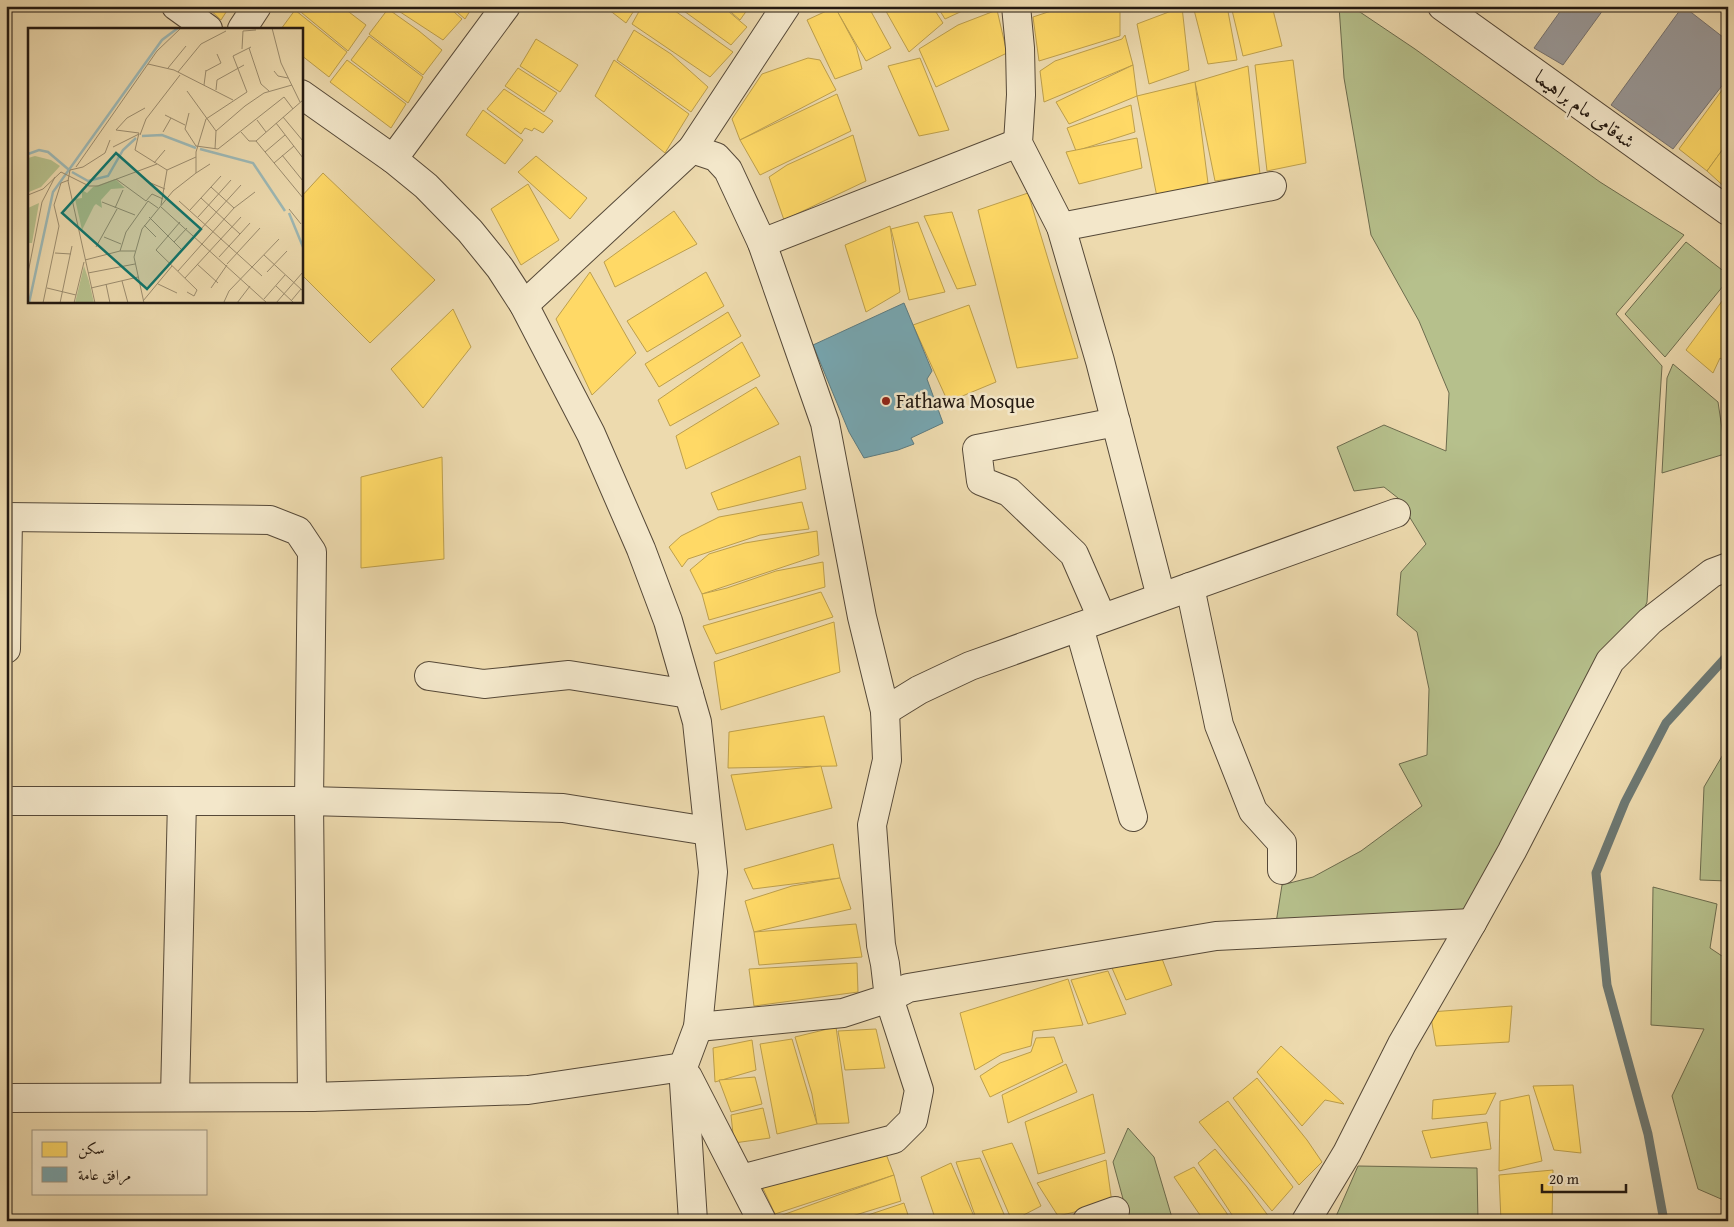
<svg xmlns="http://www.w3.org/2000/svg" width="1734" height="1227" font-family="'Gentium Book Plus',Amiri,serif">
<rect width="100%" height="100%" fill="#eddaae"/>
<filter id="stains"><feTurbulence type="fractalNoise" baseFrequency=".004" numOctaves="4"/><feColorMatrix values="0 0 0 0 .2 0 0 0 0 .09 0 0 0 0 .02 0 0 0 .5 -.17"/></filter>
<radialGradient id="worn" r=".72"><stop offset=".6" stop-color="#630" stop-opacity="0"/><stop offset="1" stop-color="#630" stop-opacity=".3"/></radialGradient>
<!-- green -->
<g fill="#b6c08c" stroke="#6c6c4e">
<polygon points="1339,6 1351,6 1415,49 1600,182 1684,235 1616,314 1662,366 1647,602 1632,639 1476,916 1276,923 1282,885 1313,877 1361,851 1422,806 1399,764 1427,755 1429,689 1417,632 1397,615 1401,572 1426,544 1398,498 1384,487 1354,491 1337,447 1384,425 1446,451 1449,393 1419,321 1371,235 1344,78"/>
<polygon points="1686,242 1726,273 1728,275 1728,280 1665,357 1625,314"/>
<polygon points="1673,364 1718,402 1724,442 1728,444 1728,453 1662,473 1667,378"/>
<polygon points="1728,746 1728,881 1700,880 1704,787"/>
<polygon points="1653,887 1717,904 1710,948 1728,960 1728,1202 1698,1189 1672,1096 1704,1029 1651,1025"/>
<polygon points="1128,1128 1154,1157 1173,1221 1129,1221 1113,1162"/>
<polygon points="1358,1166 1477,1168 1478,1221 1441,1221 1440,1218 1424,1221 1334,1221"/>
</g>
<!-- homes -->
<g fill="#ffd966" stroke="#bd9f4c">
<polygon points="206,6 230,6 221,20"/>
<polygon points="298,6 341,6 366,25 348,51 296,8"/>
<polygon points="391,6 447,6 462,19 443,40"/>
<polygon points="450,6 473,6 465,19"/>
<polygon points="604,6 637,6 626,23"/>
<polygon points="642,6 668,6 733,52 710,77 632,24"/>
<polygon points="677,6 722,6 747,27 731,45"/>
<polygon points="724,6 750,6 740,20"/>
<polygon points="834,6 868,6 891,48 866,61"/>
<polygon points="883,6 932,6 943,23 909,52"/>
<polygon points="937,6 973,6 945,19"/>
<polygon points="1066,6 1120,6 1120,36 1039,61 1033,17"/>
<polygon points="1193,6 1227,6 1237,60 1208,64"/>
<polygon points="1231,6 1272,6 1282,46 1243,56"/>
<polygon points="835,7 856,46 862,69 835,79 807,20"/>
<polygon points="1182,7 1189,70 1149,84 1137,24"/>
<polygon points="388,9 419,31 442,50 423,75 369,34"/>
<polygon points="295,10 347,52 329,77 301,55 301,29 281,29"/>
<polygon points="997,10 1007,53 936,87 919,49 958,25"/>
<polygon points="634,30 671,54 708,87 691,112 617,60"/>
<polygon points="1125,35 1133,65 1044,102 1040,71 1055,61 1122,39"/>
<polygon points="369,36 423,77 408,103 351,60"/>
<polygon points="536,39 578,65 560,92 520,66"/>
<polygon points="808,58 820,60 836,90 740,140 732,119 762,74"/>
<polygon points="920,58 949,130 919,136 888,66"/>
<polygon points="347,60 406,104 391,128 330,82"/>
<polygon points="614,60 689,114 665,153 595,96"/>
<polygon points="1293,60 1306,163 1267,171 1255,65"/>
<polygon points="1133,65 1137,96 1069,124 1056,102"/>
<polygon points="1248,66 1260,174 1215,181 1195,82"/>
<polygon points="518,68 557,93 544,112 505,86"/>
<polygon points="1195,82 1208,183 1157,197 1137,96"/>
<polygon points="1728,82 1728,142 1707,171 1679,149"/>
<polygon points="504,89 553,121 543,133 534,128 532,131 525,128 521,134 487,109"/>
<polygon points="837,94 851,131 760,175 740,140"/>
<polygon points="1131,105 1135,132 1076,151 1067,128"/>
<polygon points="483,110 523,140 505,164 466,135"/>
<polygon points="853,135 866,181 784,220 769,177 787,165"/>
<polygon points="1137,138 1142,168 1079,184 1066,152"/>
<polygon points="1728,142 1728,190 1707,171"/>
<polygon points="536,156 587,198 570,219 518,172"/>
<polygon points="323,173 435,280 370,343 301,274 301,197"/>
<polygon points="528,184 559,240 521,265 491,209"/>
<polygon points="1028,193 1078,358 1017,368 978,210"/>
<polygon points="674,211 697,244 615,287 604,262"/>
<polygon points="952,212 976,285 957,289 924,216"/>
<polygon points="918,222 945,292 909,300 891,229"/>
<polygon points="890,226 900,292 866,312 845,245"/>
<polygon points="590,272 636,353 592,395 556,319"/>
<polygon points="706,272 724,306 647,352 627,321"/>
<polygon points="1728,293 1728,361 1727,363 1720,358 1713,373 1686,350"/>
<polygon points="969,305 996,382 948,402 913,325"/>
<polygon points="453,309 471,347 423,408 391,369"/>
<polygon points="728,312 741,336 659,387 645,364"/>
<polygon points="742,342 760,376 670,426 658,400"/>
<polygon points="756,387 779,424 686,469 676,436"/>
<polygon points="800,456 806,489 718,510 711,493"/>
<polygon points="442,457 444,559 361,568 361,477"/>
<polygon points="802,502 809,529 760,535 688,559 682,567 669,547 681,536 719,517"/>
<polygon points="817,531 819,555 702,594 690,570 709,554 745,543"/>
<polygon points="823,562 825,587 709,620 702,594 727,588 776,571"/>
<polygon points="821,592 833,617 716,654 703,626"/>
<polygon points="834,622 840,672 721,710 714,662"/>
<polygon points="824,716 837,766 728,768 729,732"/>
<polygon points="821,766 832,808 746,830 731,775"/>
<polygon points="833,844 840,878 753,889 744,869"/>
<polygon points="840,878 851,909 754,932 745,901 792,886"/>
<polygon points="856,924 862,957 759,965 754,932"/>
<polygon points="1161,956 1172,985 1126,1000 1112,968"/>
<polygon points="857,963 858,992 754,1006 749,969"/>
<polygon points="1108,971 1126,1014 1088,1024 1071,980"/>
<polygon points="1068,979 1083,1025 1033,1031 1031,1046 1002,1054 975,1070 960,1013"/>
<polygon points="1512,1006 1509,1042 1436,1046 1430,1012"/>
<polygon points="836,1027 849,1123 817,1124 812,1094 795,1037"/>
<polygon points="876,1029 885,1068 845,1070 838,1031"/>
<polygon points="1054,1037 1063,1062 990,1097 980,1076 1000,1063 1031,1052 1036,1038"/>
<polygon points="792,1039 817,1124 777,1134 760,1044"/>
<polygon points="752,1040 756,1070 715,1082 713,1048"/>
<polygon points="1281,1046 1344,1104 1325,1100 1302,1126 1257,1072"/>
<polygon points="1066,1064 1077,1092 1008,1123 1002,1095"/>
<polygon points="755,1077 762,1104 731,1112 719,1080"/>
<polygon points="1257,1078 1307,1140 1322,1162 1299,1185 1233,1098"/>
<polygon points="1573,1085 1581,1153 1554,1150 1533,1086"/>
<polygon points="1496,1093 1486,1114 1432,1119 1433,1100"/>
<polygon points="1093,1094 1105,1153 1038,1174 1025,1122"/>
<polygon points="1529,1095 1542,1161 1499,1171 1500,1101"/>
<polygon points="1228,1101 1293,1187 1272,1211 1199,1122"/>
<polygon points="763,1108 770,1138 734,1143 731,1115"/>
<polygon points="1487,1122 1491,1149 1431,1158 1422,1131"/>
<polygon points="1012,1143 1041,1206 1012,1221 982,1151"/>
<polygon points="883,1146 894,1175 775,1214 760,1182"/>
<polygon points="1215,1149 1247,1187 1272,1221 1236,1221 1198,1163"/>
<polygon points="980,1158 1006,1219 1004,1221 977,1221 956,1162"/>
<polygon points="1106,1160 1112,1203 1058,1216 1037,1183"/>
<polygon points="951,1163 976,1221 936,1221 921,1177"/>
<polygon points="1194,1167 1226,1212 1231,1221 1204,1221 1174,1177"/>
<polygon points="1553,1170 1552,1221 1501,1221 1499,1175"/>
<polygon points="894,1175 901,1201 836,1221 777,1221 777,1217"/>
<polygon points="904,1203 909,1218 902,1221 850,1221"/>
</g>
<!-- public -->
<polygon fill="#76a5af" stroke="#5d7b80" points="904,303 932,371 927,379 943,423 911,438 914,444 898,450 864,458 849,432 813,345"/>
<!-- industry -->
<g fill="#999" stroke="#767370">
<polygon points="1564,6 1606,6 1563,65 1534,48"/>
<polygon points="1683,6 1728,41 1728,78 1673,149 1611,105"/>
</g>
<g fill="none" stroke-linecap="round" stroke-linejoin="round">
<!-- stream -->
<polyline stroke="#6c7873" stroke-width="9" points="1664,1221 1648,1134 1607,985 1596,873 1625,802 1666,723 1728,655"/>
<!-- minor casing -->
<g stroke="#564938" stroke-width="30">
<g id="minor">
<polyline points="176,6 208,29"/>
<polyline points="1016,6 1020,48 1021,95 1018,143 1061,227 1100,361 1161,597"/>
<polyline points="1442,6 1728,211"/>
<polyline points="242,29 257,6"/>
<polyline points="301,94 393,159 426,186 470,231 500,268 524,305 591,434 641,549 668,621 697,722 713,872 698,1027 683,1067 693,1221"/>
<polyline points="692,149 716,157 728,170 762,243 825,423 862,617 885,711 887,760 872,825 881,945 885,964 889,998 843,1013 698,1027"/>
<polyline points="393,159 506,6"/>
<polyline points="1061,227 1272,186"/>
<polyline points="762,243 1018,143"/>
<polyline points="524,305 692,149 786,6"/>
<polyline points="6,517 270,520 298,531 312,552 309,801 312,1097"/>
<polyline points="1190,587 1219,725 1253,811 1282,843 1282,870"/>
<polyline points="1102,618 1074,554 1009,492 981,481 977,449 1116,422"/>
<polyline points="1079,627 1133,817"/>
<polyline points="6,649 8,517"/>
<polyline points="429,676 484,684 569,675 689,694"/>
<polyline points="885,711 919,690 970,666 1396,513"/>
<polyline points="6,801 309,801 563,808 708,831"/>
<polyline points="688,1077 762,1221"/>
<polyline points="175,1096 182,801"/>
<polyline points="6,1098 312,1097 528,1090 683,1067"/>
<polyline points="741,1179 894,1139 913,1120 919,1090 889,998 908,988 1216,936 1472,923"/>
<polyline points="1087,1221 1115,1211"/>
<polyline points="1306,1221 1347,1153 1402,1044 1472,923 1512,851 1610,661 1650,621 1712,573 1728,567"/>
</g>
</g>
<!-- minor -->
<use href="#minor" stroke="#f3e7ca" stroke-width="28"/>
</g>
<!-- markers -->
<circle fill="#8f2418" stroke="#f3e7ca" stroke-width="2" cx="886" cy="401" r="5"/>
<g text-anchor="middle" stroke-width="5" stroke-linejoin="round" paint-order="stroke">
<!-- street labels -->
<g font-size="20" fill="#231911" stroke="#f3e7ca">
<text transform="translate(1585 109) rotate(36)" y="7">شەقامی مام براهیما</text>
</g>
<!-- poi labels -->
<g font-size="20" fill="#231911" stroke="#f3e7ca" text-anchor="start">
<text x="896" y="408">Fathawa Mosque</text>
</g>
</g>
<!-- overview -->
<g transform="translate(28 28)">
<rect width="275" height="275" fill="#eddaae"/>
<path d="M7,128L23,132L32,138L13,159L1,164L0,130ZM87,151L97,160L83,161L73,172L74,180L68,176L66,178L54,202L47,171L54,170V162L59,165L65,159ZM11,175L4,215H0V180ZM56,238L61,253L66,275H47Z" fill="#b6c08c"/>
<path fill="none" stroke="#9db8b5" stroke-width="2.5" d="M114,108L134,107L168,120M172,121L225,135L257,183M0,126L11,122L20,124L40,141M44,144L60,153L80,148L95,122L108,110M261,185L275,219M1,275L25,164L134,12L150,0"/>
<path fill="none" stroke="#9c8d6f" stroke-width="1" d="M244,0L253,35L272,74M221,20L233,56L241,63M214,21L215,3L228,2M120,36L146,42L205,72M140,40L158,18M178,43L193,35L189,26M246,43L250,48L260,50M150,44L173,16L198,3M176,57L178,42M188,62L189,52L216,37M159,63L188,103M275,72L228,113L275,170M117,80L99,90L88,102L111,105L107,122L139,142L133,177M161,85L157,101L168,118L190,121L256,69L265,81M137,87L157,97M255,89L275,113M229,92L238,104M248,95L275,130M135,104L143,90M213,104L221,113H229M112,107L118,91L152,47M85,119L111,106M187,121L188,103L217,78L236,65L264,57M237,124L257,107M254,127L275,153M126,135L137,122M246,135L266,118M48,139L129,23L153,0M139,142L168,129M168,145L182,136M88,151L118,173L124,166L135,171M118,153L137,161M183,159L206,180M0,167L15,161L33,144L61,158H70L129,136M173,170L212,206M151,173L234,248M74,174L107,187M133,179L239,275M87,180L95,162M261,181L273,196M162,182L193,148M121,189L154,222M170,189L203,152M152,194L128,222L169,262L166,268L159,264M116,197L128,209M76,209L93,216M146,214L159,200M68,219L89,181M92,223L98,204L120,173L130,180M27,225L43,226M236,227L275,263M191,229L222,195M57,232L92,223H107M142,235L213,157M169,236L190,255M199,236L232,200M150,243L206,180L227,164M239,244L259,223M0,245L14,174L27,149M60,245L107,236M157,250L213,189M94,253L100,275M78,256L82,275M130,256L149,265M248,258L266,275M19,260L48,267M63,260L110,249M183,260L199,237M236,271L257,247M115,273L144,238M263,273L273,261M196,274L201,263L251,211M15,275L31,198L26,177L33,155L41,152M32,275L44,218M46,275L56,234M67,275L40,153L42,142L55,139L77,125L82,112M116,275L106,229L114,201L145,163L168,145V124L178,91L219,64L205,28L223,19M209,275L222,258M248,275L275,244"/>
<path fill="#0f766e" fill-opacity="0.15" stroke="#0f766e" stroke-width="2.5" d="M88,125L173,201L119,261L34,185Z"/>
<rect width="275" height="275" fill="none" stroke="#231911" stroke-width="2.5"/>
</g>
<!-- margin -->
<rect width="1734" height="1227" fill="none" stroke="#eddaae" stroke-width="25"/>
<rect x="8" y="8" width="1719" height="1212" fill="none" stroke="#231911" stroke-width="2.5"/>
<rect x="12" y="12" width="1709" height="1202" fill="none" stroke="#231911"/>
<!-- legend -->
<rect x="32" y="1130" width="175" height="65" fill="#f3e7ca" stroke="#a09580"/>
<rect x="42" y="1142" width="25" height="15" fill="#ffd966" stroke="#a09580"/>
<text x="78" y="1154" font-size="15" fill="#231911">سكن</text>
<rect x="42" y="1167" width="25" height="15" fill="#76a5af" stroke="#a09580"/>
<text x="78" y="1180" font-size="15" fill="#231911">مرافق عامة</text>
<!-- scale -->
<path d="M1542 1184v8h84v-8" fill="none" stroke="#231911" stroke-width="2.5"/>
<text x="1549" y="1184" font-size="15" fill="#231911" stroke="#f3e7ca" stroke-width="4" paint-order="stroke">20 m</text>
<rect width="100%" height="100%" filter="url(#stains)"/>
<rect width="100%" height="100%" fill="url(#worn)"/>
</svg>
